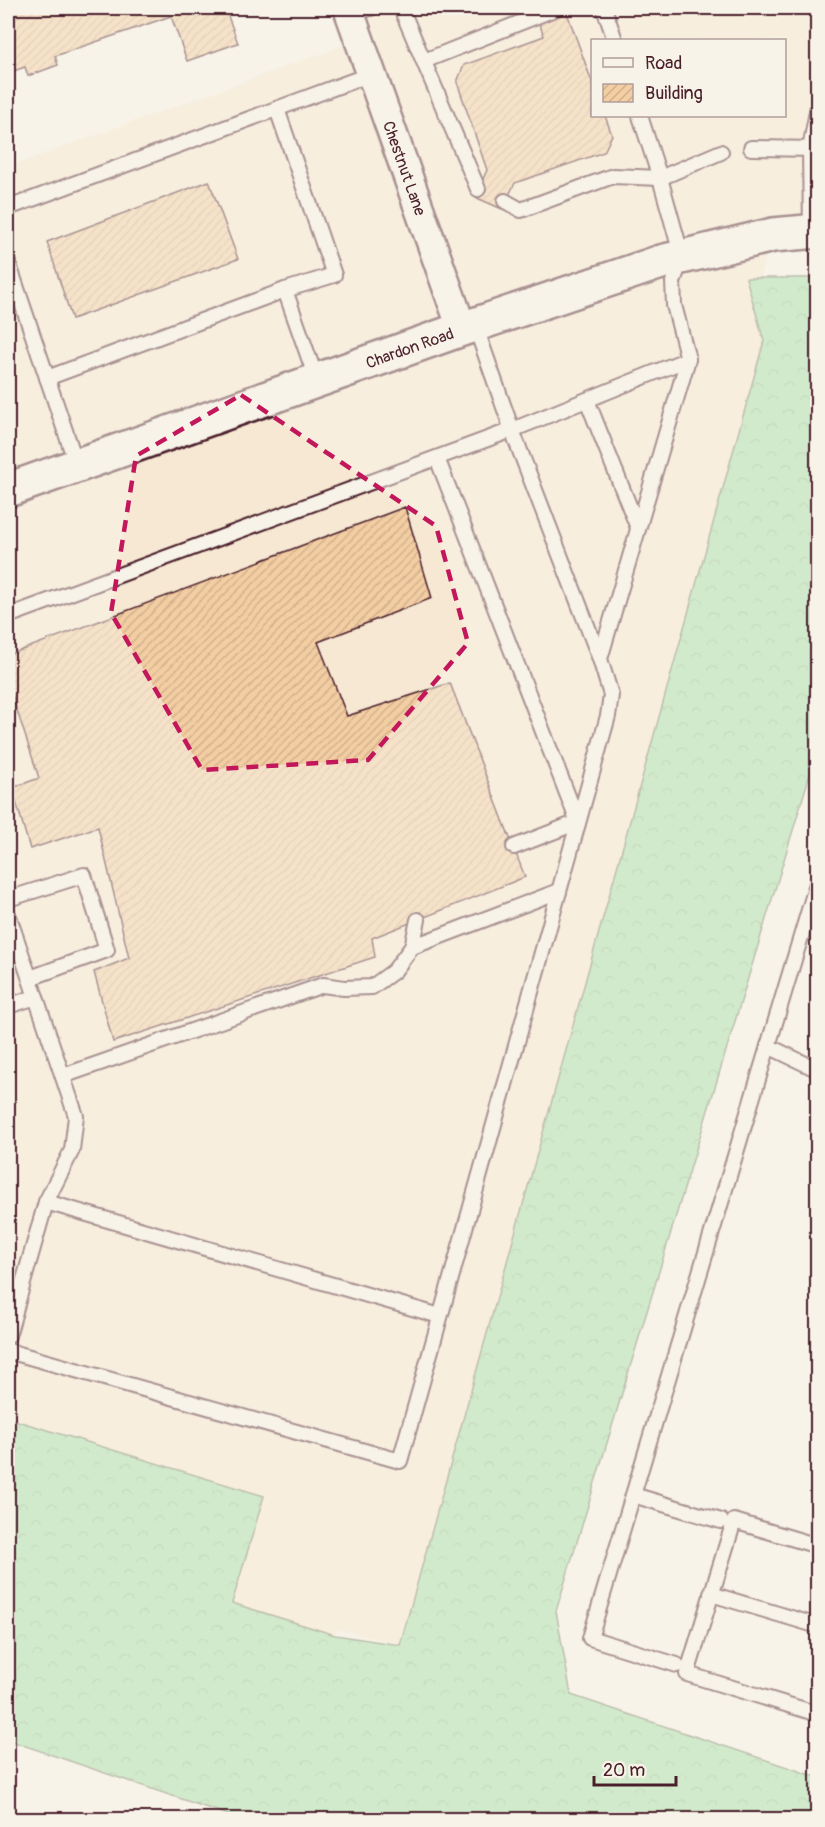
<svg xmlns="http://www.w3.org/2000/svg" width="825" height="1827" font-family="Pangolin,sans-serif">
<defs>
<pattern id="forest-crowns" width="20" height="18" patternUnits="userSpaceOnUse" patternTransform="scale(1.5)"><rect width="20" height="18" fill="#a3e1a8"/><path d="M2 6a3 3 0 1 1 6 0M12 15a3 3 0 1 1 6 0" fill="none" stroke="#8ec191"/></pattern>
<pattern id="building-hatch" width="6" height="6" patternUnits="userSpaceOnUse" patternTransform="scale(1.5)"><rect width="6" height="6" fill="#f3cea3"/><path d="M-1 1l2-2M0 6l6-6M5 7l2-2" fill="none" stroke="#d2b08c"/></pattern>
</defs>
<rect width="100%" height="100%" fill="#f7f3e8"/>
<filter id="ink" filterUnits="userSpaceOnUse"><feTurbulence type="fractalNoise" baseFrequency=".0167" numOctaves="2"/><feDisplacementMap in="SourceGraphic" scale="12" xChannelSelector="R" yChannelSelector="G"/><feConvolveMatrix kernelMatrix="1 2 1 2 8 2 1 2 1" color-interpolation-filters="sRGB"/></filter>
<g filter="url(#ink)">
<!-- built -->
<path fill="#f6e8d3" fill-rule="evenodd" d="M348,8H817V216L778,219L752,300L764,341L400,1645L338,1629L335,1635L231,1603L264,1496L8,1418V167L359,40ZM592,40H784V116H592Z"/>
<!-- forest -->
<polygon fill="url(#forest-crowns)" stroke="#76806a" stroke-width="1.5" points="746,278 817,278 817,751 556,1611 571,1695 817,1777 817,1819 240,1819 8,1740 8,1418 264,1496 232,1603 335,1635 400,1645 764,341"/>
<!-- building -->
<g fill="url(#building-hatch)" stroke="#4a1f2b" stroke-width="1.5">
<polygon points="8,8 225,8 238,43 187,61 171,16 55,56 58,65 28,76 25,67 8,73"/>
<polygon points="566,10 592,82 592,116 605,116 612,135 604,152 515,183 502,209 475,197 487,170 457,82 464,65 544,36 538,20"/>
<polygon points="209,181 238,259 72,319 47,242"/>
<polygon points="405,507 432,598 318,642 347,716 450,683 525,877 372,938 375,957 113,1042 94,972 129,958 98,827 30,849 12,788 39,778 8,683 8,655"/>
</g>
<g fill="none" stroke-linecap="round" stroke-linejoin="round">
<!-- lane casing -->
<g stroke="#4a1f2b" stroke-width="18">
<g id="lane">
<polyline points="401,8 478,189"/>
<polyline points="604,8 615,40"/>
<polyline points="350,13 371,8"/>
<polyline points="424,61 557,8"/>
<polyline points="277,109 334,275 285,290 317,381"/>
<polyline points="751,148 818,149"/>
<polyline points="505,201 521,210 613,176 660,178 721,152"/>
<polyline points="8,208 371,74"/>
<polyline points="811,232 810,149 818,106"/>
<polyline points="8,262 77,466"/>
<polyline points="47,378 285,290"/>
<polyline points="587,400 638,528"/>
<polyline points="437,458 578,822 514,847"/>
<polyline points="8,616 512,430 475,325"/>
<polyline points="600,659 512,430 688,359"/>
<polyline points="8,899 84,875 107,950 30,978"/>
<polyline points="8,914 76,1116 72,1150 46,1202"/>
<polyline points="412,947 418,920"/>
<polyline points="8,1006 36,997"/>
<polyline points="768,1046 818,1070"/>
<polyline points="63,1076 323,985 344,988 372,987 394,971 412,947 559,891"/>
<polyline points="8,1336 46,1202 440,1316"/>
<polyline points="8,1351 400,1461 608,716 611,695 600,659 688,359 674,305 673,282 682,257 660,178 640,116"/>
<polyline points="633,1495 721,1521"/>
<polyline points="818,1546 734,1521 687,1674 818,1714"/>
<polyline points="711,1594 818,1626"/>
<polyline points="677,1665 590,1638 818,880"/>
</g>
</g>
<!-- street casing -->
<g stroke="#4a1f2b" stroke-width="33">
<g id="street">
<path id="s1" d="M348,8L462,329"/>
</g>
</g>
<!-- primary casing -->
<g stroke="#4a1f2b" stroke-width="38">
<g id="primary">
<path id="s2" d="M8,490L462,329L661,262L773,235L818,231"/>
</g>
</g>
<!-- lane -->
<use href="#lane" stroke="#f7f3e8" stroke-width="14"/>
<!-- street -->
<use href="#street" stroke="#f7f3e8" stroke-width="28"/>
<!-- primary -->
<use href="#primary" stroke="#f7f3e8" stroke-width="33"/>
</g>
</g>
<!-- marked area -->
<path d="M0 0H825V1827H0ZM241,395L436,526L468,643L368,760L202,770L111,613L136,456Z" fill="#f7f3e8" fill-opacity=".55" fill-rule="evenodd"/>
<path fill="none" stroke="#c2185b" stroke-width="4.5" stroke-dasharray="12 8" stroke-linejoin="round" d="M241,395L436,526L468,643L368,760L202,770L111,613L136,456Z"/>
<g text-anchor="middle" stroke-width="4.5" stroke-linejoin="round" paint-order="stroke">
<!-- street labels -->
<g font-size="16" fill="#4a1f2b" stroke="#f7f3e8">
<text dy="6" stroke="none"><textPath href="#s1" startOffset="170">Chestnut Lane</textPath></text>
<text dy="6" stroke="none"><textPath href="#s2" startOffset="426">Chardon Road</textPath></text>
</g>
</g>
<!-- margin -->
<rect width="825" height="1827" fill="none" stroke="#f7f3e8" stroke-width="30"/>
<rect x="15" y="15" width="795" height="1797" fill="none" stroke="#4a1f2b" stroke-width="2" filter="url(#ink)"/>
<!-- legend -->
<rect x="591" y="39" width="195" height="78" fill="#f7f3e8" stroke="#b29e9c" stroke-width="1.5"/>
<rect x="603" y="58" width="30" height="9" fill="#f7f3e8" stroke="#b29e9c" stroke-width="1.5"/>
<text x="645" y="69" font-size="18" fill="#4a1f2b">Road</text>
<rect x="603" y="84" width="30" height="18" fill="url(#building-hatch)" stroke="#b29e9c" stroke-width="1.5"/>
<text x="645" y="99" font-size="18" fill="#4a1f2b">Building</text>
<!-- scale -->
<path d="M594 1776v9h82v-9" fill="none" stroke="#4a1f2b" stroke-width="3"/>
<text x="603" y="1776" font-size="18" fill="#4a1f2b" stroke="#f7f3e8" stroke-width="4.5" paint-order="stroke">20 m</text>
</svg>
